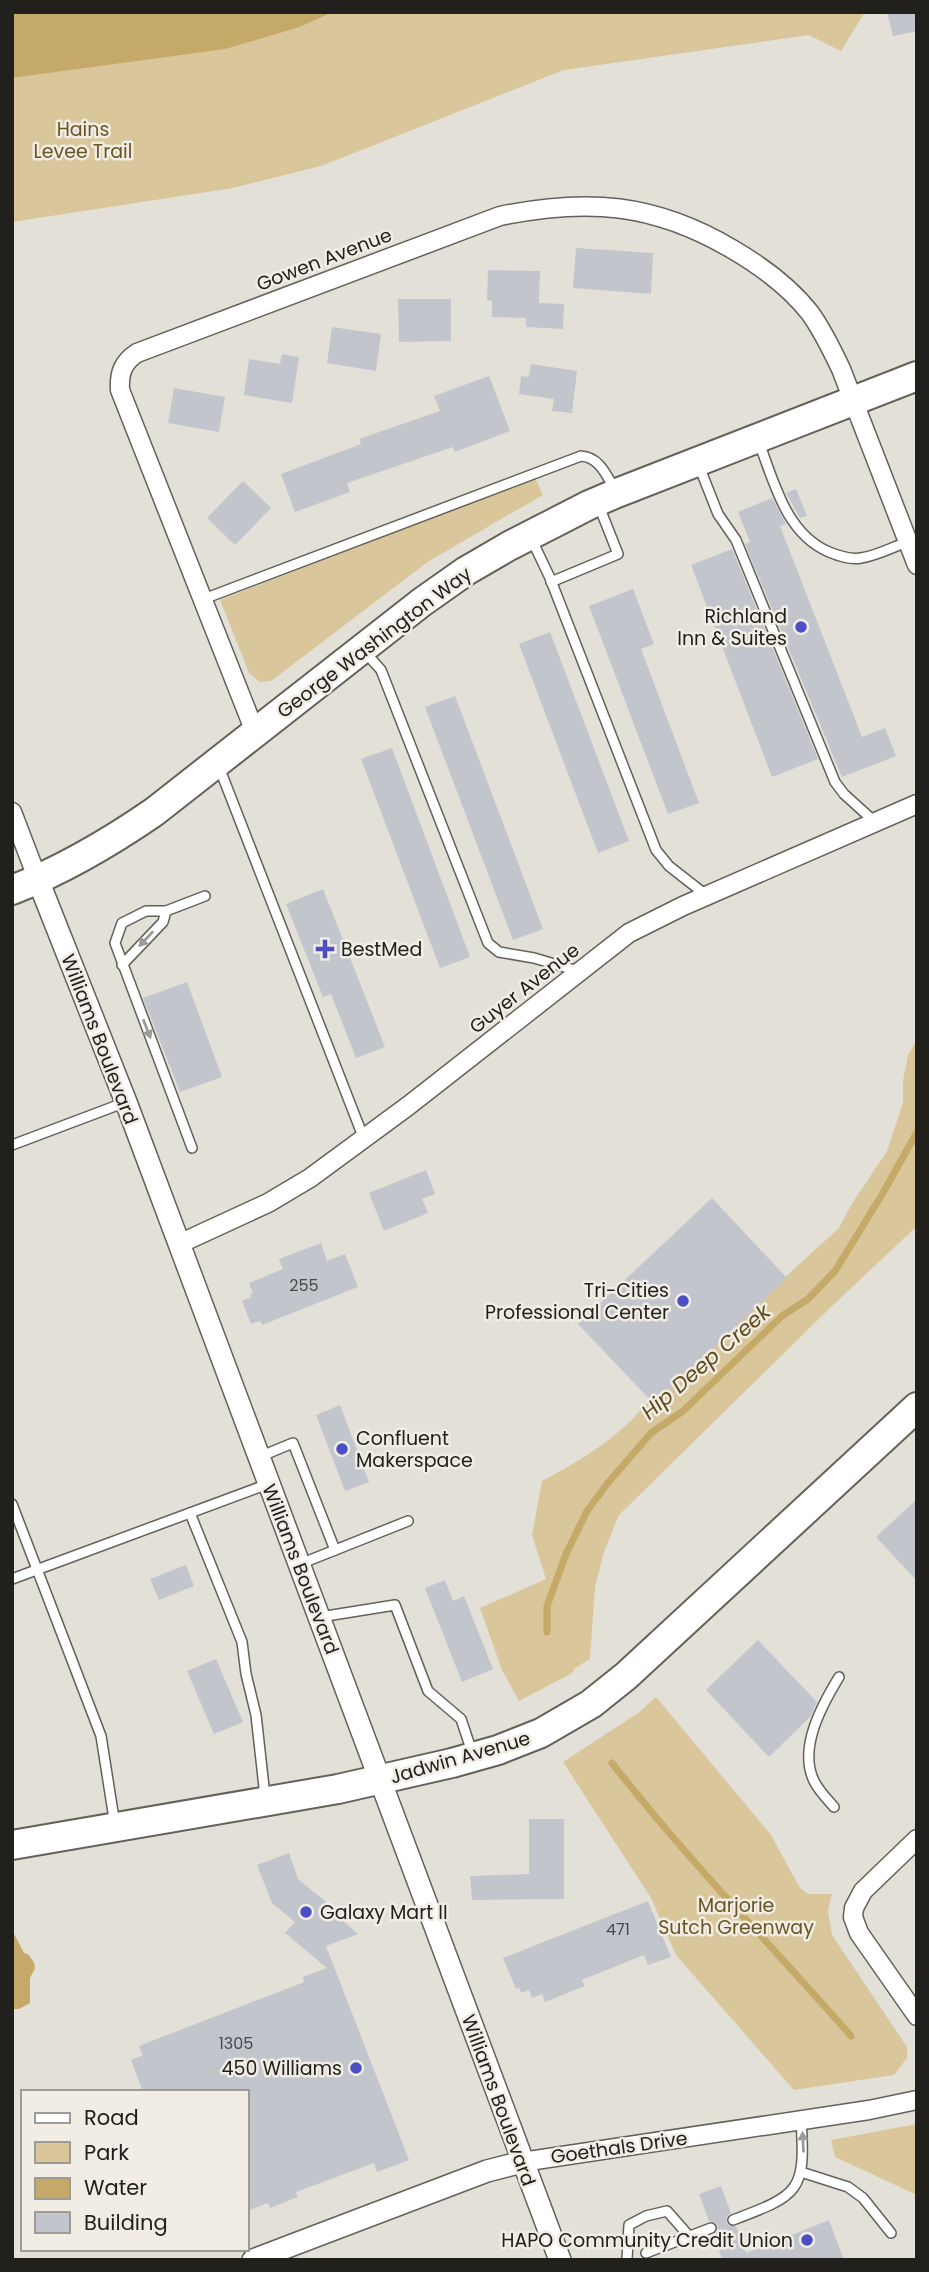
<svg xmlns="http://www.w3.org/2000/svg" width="929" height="2272" font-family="Poppins,sans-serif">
<rect width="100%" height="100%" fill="#e3e0d8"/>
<!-- green -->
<g fill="#d9c79b">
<polygon points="333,12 865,12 841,51 809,35 564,70 321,166 233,188 12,222 12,78 128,62 300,27"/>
<polygon points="535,478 543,495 429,561 271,681 260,682 249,673 220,600"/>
<path d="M917,1039V1226L831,1307L619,1515L604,1552L595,1587L590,1659L575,1668L572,1673L519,1701L502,1670L480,1608L546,1579L532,1535L542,1481C583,1459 617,1439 647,1403L839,1228L851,1205L887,1151L903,1103V1081L908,1055Z"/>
<polygon points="656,1697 771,1835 800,1888 808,1894 832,1894 828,1911 832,1935 907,2047 907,2058 894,2075 794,2090 676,1955 651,1898 563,1762 638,1713"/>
<polygon points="917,2124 917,2195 835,2157 831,2140"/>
</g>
<!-- water -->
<g fill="#c4a968">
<polygon points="12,12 333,12 300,27 225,49 12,78"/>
<polygon points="12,1930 24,1953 29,1955 34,1963 35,1968 30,1978 30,2003 19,2009 12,2009"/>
</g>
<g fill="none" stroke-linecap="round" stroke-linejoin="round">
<!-- stream -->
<g stroke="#c4a968" stroke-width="7">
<polyline points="547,1632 547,1606 566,1554 587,1511 607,1484 651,1433 683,1411 782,1316 808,1299 835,1271 883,1193 917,1132"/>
<path d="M612,1763C686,1858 771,1945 851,2036"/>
</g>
</g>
<!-- building -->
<g fill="#c3c5cd">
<polygon points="887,12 917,12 917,31 893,36"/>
<polygon points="576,248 653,253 651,294 573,288"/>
<polygon points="488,270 540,271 539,303 564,304 563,329 526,327 526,318 492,317 492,301 487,300"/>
<polygon points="398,299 451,299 451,341 399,342"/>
<polygon points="332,327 381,334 376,371 327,363"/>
<polygon points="282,354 299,357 292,403 244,395 249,359 280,364"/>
<polygon points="531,364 577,371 572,413 552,411 554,399 519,394 521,376 529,377"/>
<polygon points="489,376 510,431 455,452 453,447 347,483 350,492 295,512 281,474 361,444 359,439 440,411 434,396"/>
<polygon points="174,388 225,397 219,432 168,423"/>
<polygon points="243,481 271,508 235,545 207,518"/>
<polygon points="796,489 807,516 800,518 786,493"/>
<polygon points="772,498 786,524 780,526 862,737 885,728 896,756 842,777 745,544 750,542 738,512"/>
<polygon points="732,549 818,759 772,777 691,565"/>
<polygon points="633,589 654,644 641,649 699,803 668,814 589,606"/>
<polygon points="550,632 629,841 598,853 519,644"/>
<polygon points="455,696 543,929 513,940 425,707"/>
<polygon points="392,748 470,957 440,968 361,759"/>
<polygon points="323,889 385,1047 356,1058 331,994 323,997 286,904"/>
<polygon points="187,982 222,1077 180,1092 143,998"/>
<polygon points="426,1170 435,1194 422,1199 428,1213 384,1231 369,1193"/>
<polygon points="712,1198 787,1278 654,1404 578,1324"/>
<polygon points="321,1243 327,1261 345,1254 358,1287 262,1325 260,1321 251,1324 242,1301 251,1297 250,1294 253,1293 249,1283 283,1269 279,1259"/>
<polygon points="340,1405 369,1482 345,1491 316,1415"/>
<polygon points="917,1499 917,1581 876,1537"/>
<polygon points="186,1565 194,1586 159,1600 150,1579"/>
<polygon points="445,1580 453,1601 464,1596 493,1669 462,1682 425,1588"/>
<polygon points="758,1640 817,1702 811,1716 769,1757 706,1690"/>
<polygon points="216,1659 243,1722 214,1734 187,1671"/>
<polygon points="529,1819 564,1819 564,1899 472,1900 470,1876 529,1874"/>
<polygon points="289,1853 298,1879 343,1916 341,1919 358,1934 326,1946 409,2160 377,2172 374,2163 296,2192 298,2197 270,2208 268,2203 247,2211 247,2092 143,2092 131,2060 143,2055 139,2046 304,1982 303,1977 327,1968 285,1933 295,1922 272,1903 257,1865"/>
<polygon points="648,1901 671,1957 648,1965 644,1955 582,1980 585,1986 545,2002 542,1994 532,1998 529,1990 521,1993 519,1988 516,1989 503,1958"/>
<polygon points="721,2186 731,2213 727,2216 726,2222 729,2226 736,2226 746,2253 829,2220 844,2260 722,2260 714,2235 717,2232 718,2226 715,2222 709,2221 699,2194"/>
</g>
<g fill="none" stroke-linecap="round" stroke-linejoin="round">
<!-- service casing -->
<g stroke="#64615a" stroke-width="12">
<g id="service">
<path d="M758,440C774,481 785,533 829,552C839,556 850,560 861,558C876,556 893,547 907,542"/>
<polyline points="699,466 718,514 736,540 835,782 844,794 876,823"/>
<polyline points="531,538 550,578 656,850 669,866 706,895"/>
<polyline points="551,582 618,554 599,506"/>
<path d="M201,600L581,456C600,457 607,477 616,491"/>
<polyline points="365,652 381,670 488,943 499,952 534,958 578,971"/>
<polyline points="219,767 364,1139"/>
<polyline points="122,965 163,922 166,911"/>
<polyline points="12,1145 126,1102"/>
<polyline points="192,1148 115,943 122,923 146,911 166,911 205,896"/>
<polyline points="259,1457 293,1443 335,1550"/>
<polyline points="12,1504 101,1736 115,1825"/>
<polyline points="190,1513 242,1642 246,1674 256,1715 265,1796"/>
<polyline points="300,1564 408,1521"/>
<polyline points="12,1579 268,1484"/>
<polyline points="320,1617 395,1605 428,1691 461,1719 472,1752"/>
<path d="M834,1807C827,1799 819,1791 814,1781C798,1748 822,1705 839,1677"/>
<polyline points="801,2172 848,2187 863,2198 891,2233"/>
<path d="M733,2220C799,2195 806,2192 801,2120"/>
<polyline points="646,2253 711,2228"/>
<polyline points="627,2259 629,2225 646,2216 667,2211 689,2236"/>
</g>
</g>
<!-- minor casing -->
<g stroke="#64615a" stroke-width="21">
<g id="minor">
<path d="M255,732L120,390C119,373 123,362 137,353L500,216C587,198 654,203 732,249C761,266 789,286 810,313C823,331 832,350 841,369L917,565"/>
<polyline points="12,812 38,880"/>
<polyline points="179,1244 268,1203 310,1178 408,1106 629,933 683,906 917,804"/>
<polyline points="917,1839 863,1891 854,1908 853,1917 859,1933 917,2016"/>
<polyline points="522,2162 869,2110 917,2100"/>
</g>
</g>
<!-- tertiary casing -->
<g stroke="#64615a" stroke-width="24">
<g id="tertiary">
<polyline points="38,880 126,1102 560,2260"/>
<polyline points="253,2260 487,2171 522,2162"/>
</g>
</g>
<!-- primary casing -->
<g stroke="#64615a" stroke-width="32">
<g id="primary">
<path d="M12,890C63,870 109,843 154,812L422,602L466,571L509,546L589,505L617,493L917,376"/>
<polyline points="12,1845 338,1789 452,1763 498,1750 541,1733 591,1704 626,1676 917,1407"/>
</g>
</g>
<!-- service -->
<use href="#service" stroke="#fff" stroke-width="9"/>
<!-- minor -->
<use href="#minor" stroke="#fff" stroke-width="18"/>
<!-- tertiary -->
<use href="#tertiary" stroke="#fff" stroke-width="21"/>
<!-- primary -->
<use href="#primary" stroke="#fff" stroke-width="28"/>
</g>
<!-- one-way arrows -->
<defs><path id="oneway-solid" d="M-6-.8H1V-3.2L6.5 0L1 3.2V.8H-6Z" transform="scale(1.75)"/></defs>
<g fill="#9b9b99">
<use href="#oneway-solid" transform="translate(146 939) rotate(133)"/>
<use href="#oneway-solid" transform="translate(147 1029) rotate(69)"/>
<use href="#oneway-solid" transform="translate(803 2142) rotate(-93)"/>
</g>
<!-- markers -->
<g fill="#4b4ec4" stroke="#f1ede5" stroke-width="2.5">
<circle cx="801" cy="627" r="7"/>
<path d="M321.5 938.5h7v7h7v7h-7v7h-7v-7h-7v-7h7z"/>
<circle cx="683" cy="1301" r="7"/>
<circle cx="342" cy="1449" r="7"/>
<circle cx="306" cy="1912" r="7"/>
<circle cx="356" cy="2068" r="7"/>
<circle cx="807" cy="2240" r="7"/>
</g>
<g text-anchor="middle" stroke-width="5" stroke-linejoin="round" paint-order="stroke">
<!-- number labels -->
<g font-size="16" fill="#4a4949">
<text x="304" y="1291">255</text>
<text x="618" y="1935">471</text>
<text x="236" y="2049">1305</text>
</g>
<!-- park labels -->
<g font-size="19" fill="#685523" stroke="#f1ede5">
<text x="83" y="136">Hains<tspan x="83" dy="22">Levee Trail</tspan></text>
<text x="736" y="1912">Marjorie<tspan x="736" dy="22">Sutch Greenway</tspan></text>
</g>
<!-- street labels -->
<g font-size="19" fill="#21201d" stroke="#f1ede5">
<text transform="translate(324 259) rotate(-21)" y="7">Gowen Avenue</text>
<text transform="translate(374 642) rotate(-37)" y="7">George Washington Way</text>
<text transform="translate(524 988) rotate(-38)" y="7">Guyer Avenue</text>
<text transform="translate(100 1039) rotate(69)" y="7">Williams Boulevard</text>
<text transform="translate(301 1569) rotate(69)" y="7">Williams Boulevard</text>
<text transform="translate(460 1757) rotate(-16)" y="7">Jadwin Avenue</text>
<text transform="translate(499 2100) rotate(70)" y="7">Williams Boulevard</text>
<text transform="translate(619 2147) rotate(-8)" y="7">Goethals Drive</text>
</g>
<!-- poi labels -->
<g font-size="19" fill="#21201d" stroke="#f1ede5" text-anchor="end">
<text x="787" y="623">Richland<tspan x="787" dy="22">Inn &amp; Suites</tspan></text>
<text x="341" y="956" text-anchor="start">BestMed</text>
<text x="669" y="1297">Tri-Cities<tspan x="669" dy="22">Professional Center</tspan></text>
<text x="356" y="1445" text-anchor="start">Confluent<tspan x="356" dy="22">Makerspace</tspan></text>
<text x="320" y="1919" text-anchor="start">Galaxy Mart II</text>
<text x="342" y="2075">450 Williams</text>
<text x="793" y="2247">HAPO Community Credit Union</text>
</g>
<!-- water labels -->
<g font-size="21" font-style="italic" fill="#5d4a17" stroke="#f1ede5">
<text transform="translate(706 1362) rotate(-41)" y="7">Hip Deep Creek</text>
</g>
</g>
<!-- border -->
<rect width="929" height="2272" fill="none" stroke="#21201d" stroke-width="28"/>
<!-- legend -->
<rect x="21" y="2090" width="228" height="161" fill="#f1ede5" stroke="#9e9b95" stroke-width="2"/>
<rect x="35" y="2113" width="35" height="10" fill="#ffffff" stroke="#9e9b95" stroke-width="2"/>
<text x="84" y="2125" font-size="21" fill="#21201d">Road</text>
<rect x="35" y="2142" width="35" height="21" fill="#d9c79b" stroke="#9e9b95" stroke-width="2"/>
<text x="84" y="2160" font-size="21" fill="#21201d">Park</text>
<rect x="35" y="2178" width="35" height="21" fill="#c4a968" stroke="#9e9b95" stroke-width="2"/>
<text x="84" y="2195" font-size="21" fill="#21201d">Water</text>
<rect x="35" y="2212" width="35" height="21" fill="#c3c5cd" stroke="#9e9b95" stroke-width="2"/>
<text x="84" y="2230" font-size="21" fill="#21201d">Building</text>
</svg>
